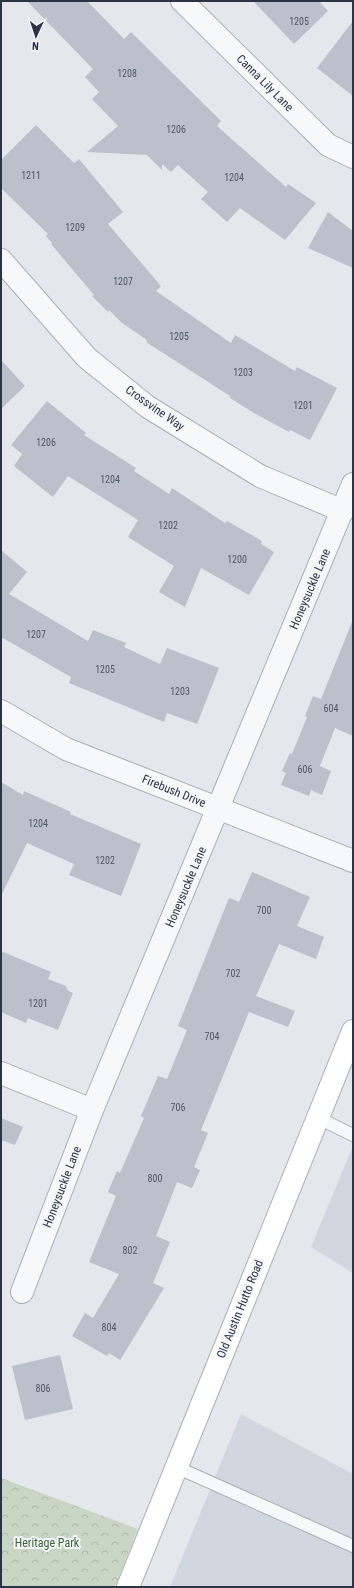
<svg xmlns="http://www.w3.org/2000/svg" width="354" height="1588" font-family="'Roboto Condensed',sans-serif">
<defs>
<pattern id="park-crowns" width="20" height="18" patternUnits="userSpaceOnUse"><rect width="20" height="18" fill="#c9d6c5"/><path d="M2 6a3 3 0 1 1 6 0M12 15a3 3 0 1 1 6 0" fill="none" stroke="#adb8ab"/></pattern>
</defs>
<rect width="100%" height="100%" fill="#e4e7ec"/>
<!-- built -->
<g fill="#d2d6de">
<polygon points="353,1146 353,1273 311,1247"/>
<polygon points="241,1414 353,1474 353,1587 170,1587"/>
</g>
<!-- park -->
<polygon fill="url(#park-crowns)" points="1,1478 138,1529 115,1587 1,1587"/>
<!-- building -->
<g fill="#bbc0ca">
<polygon points="27,1 87,1 124,39 131,32 221,121 217,126 286,187 288,184 316,203 285,240 240,208 227,222 201,199 208,192 178,165 171,172 162,164 162,170 147,155 87,152 118,126 92,99 99,92 85,77 93,69"/>
<polygon points="253,1 319,1 328,11 294,44"/>
<polygon points="353,21 353,96 317,68"/>
<polygon points="36,125 74,163 79,159 123,212 108,224 161,286 156,291 231,343 235,335 295,371 297,367 337,388 310,440 290,430 289,432 254,413 230,398 230,396 146,342 147,340 122,323 109,310 108,312 92,296 94,295 51,244 52,243 46,236 48,234 1,188 1,160"/>
<polygon points="328,212 353,231 353,268 308,248"/>
<polygon points="1,360 25,386 1,409"/>
<polygon points="47,401 86,433 84,435 136,468 134,471 169,494 172,488 225,523 227,521 262,541 261,544 274,552 249,595 201,568 185,607 159,592 174,566 128,537 138,520 68,476 53,497 14,466 22,454 11,445"/>
<polygon points="1,550 27,572 9,594 88,641 93,630 126,643 124,647 160,664 167,648 219,668 197,724 167,713 164,722 69,683 71,677 1,637"/>
<polygon points="352,622 353,736 335,728 320,766 331,771 322,795 311,790 309,796 281,785 286,773 282,771 290,753 292,754 307,717 305,716 313,696 321,699"/>
<polygon points="1,782 23,795 24,791 71,812 70,814 141,844 121,896 69,875 74,864 27,843 1,896"/>
<polygon points="252,872 310,897 297,926 324,937 316,959 279,944 256,996 295,1011 288,1027 249,1012 201,1130 208,1133 194,1167 200,1170 192,1188 177,1182 156,1236 170,1242 153,1283 164,1288 122,1357 120,1360 109,1353 107,1356 72,1336 85,1313 93,1318 119,1274 89,1262 116,1196 108,1192 117,1171 120,1173 144,1118 141,1116 158,1076 167,1079 187,1030 178,1026 229,898 239,902"/>
<polygon points="1,951 51,972 48,979 66,986 68,991 73,993 58,1030 28,1018 26,1023 1,1012"/>
<polygon points="1,1118 23,1127 15,1145 1,1140"/>
<polygon points="60,1355 73,1409 25,1420 12,1366"/>
</g>
<g fill="none" stroke-linecap="round" stroke-linejoin="round">
<!-- lane casing -->
<g stroke="#a9aeb7" stroke-width="14">
<g id="lane">
<polyline points="318,1118 353,1135"/>
<polyline points="176,1467 353,1546"/>
</g>
</g>
<!-- street casing -->
<g stroke="#a9aeb7" stroke-width="24">
<g id="street">
<polyline points="182,1 328,145 353,157"/>
<polyline points="1,260 87,358 148,407 260,476 343,511"/>
<polyline points="1,711 66,749 353,861"/>
<polyline points="1,1073 92,1110"/>
<polyline points="22,1292 92,1110 353,484"/>
</g>
</g>
<!-- secondary casing -->
<g stroke="#a9aeb7" stroke-width="24">
<polyline id="secondary" points="128,1587 353,1031"/>
</g>
<!-- lane -->
<use href="#lane" stroke="#f7f8fa" stroke-width="12"/>
<!-- street -->
<use href="#street" stroke="#f7f8fa" stroke-width="22"/>
<!-- secondary -->
<use href="#secondary" stroke="#fff" stroke-width="22"/>
</g>
<g text-anchor="middle" stroke-width="4" stroke-linejoin="round" paint-order="stroke">
<!-- number labels -->
<g font-size="10" fill="#4f5766">
<text x="299" y="25">1205</text>
<text x="127" y="77">1208</text>
<text x="176" y="133">1206</text>
<text x="31" y="179">1211</text>
<text x="234" y="181">1204</text>
<text x="75" y="231">1209</text>
<text x="123" y="285">1207</text>
<text x="179" y="340">1205</text>
<text x="243" y="376">1203</text>
<text x="303" y="409">1201</text>
<text x="46" y="446">1206</text>
<text x="110" y="483">1204</text>
<text x="168" y="529">1202</text>
<text x="237" y="563">1200</text>
<text x="36" y="638">1207</text>
<text x="105" y="673">1205</text>
<text x="180" y="695">1203</text>
<text x="331" y="712">604</text>
<text x="305" y="773">606</text>
<text x="38" y="827">1204</text>
<text x="105" y="864">1202</text>
<text x="264" y="914">700</text>
<text x="233" y="977">702</text>
<text x="38" y="1007">1201</text>
<text x="212" y="1040">704</text>
<text x="178" y="1111">706</text>
<text x="155" y="1182">800</text>
<text x="130" y="1254">802</text>
<text x="109" y="1331">804</text>
<text x="43" y="1392">806</text>
</g>
<!-- street labels -->
<g font-size="12" fill="#2b3445" stroke="#f4f6f9">
<text transform="translate(265 83) rotate(45)" y="4">Canna Lily Lane</text>
<text transform="translate(155 408) rotate(35)" y="4">Crossvine Way</text>
<text transform="translate(310 589) rotate(-67)" y="4">Honeysuckle Lane</text>
<text transform="translate(174 791) rotate(22)" y="4">Firebush Drive</text>
<text transform="translate(186 887) rotate(-67)" y="4">Honeysuckle Lane</text>
<text transform="translate(62 1187) rotate(-69)" y="4">Honeysuckle Lane</text>
<text transform="translate(240 1309) rotate(-68)" y="4">Old Austin Hutto Road</text>
</g>
<!-- park labels -->
<g font-size="12" fill="#3f6138" stroke="#f4f6f9">
<text x="47" y="1547">Heritage Park</text>
</g>
</g>
<!-- border -->
<rect width="354" height="1588" fill="none" stroke="#2b3445" stroke-width="4"/>
<!-- north arrow -->
<g transform="translate(36 36) rotate(183)" stroke="#f4f6f9" stroke-width="3" paint-order="stroke">
<path d="M0-3L7 15L0 10L-7 15Z" fill="#2b3445"/>
<text y="-6" font-size="11" font-weight="bold" text-anchor="middle" fill="#2b3445">N</text>
</g>
</svg>
